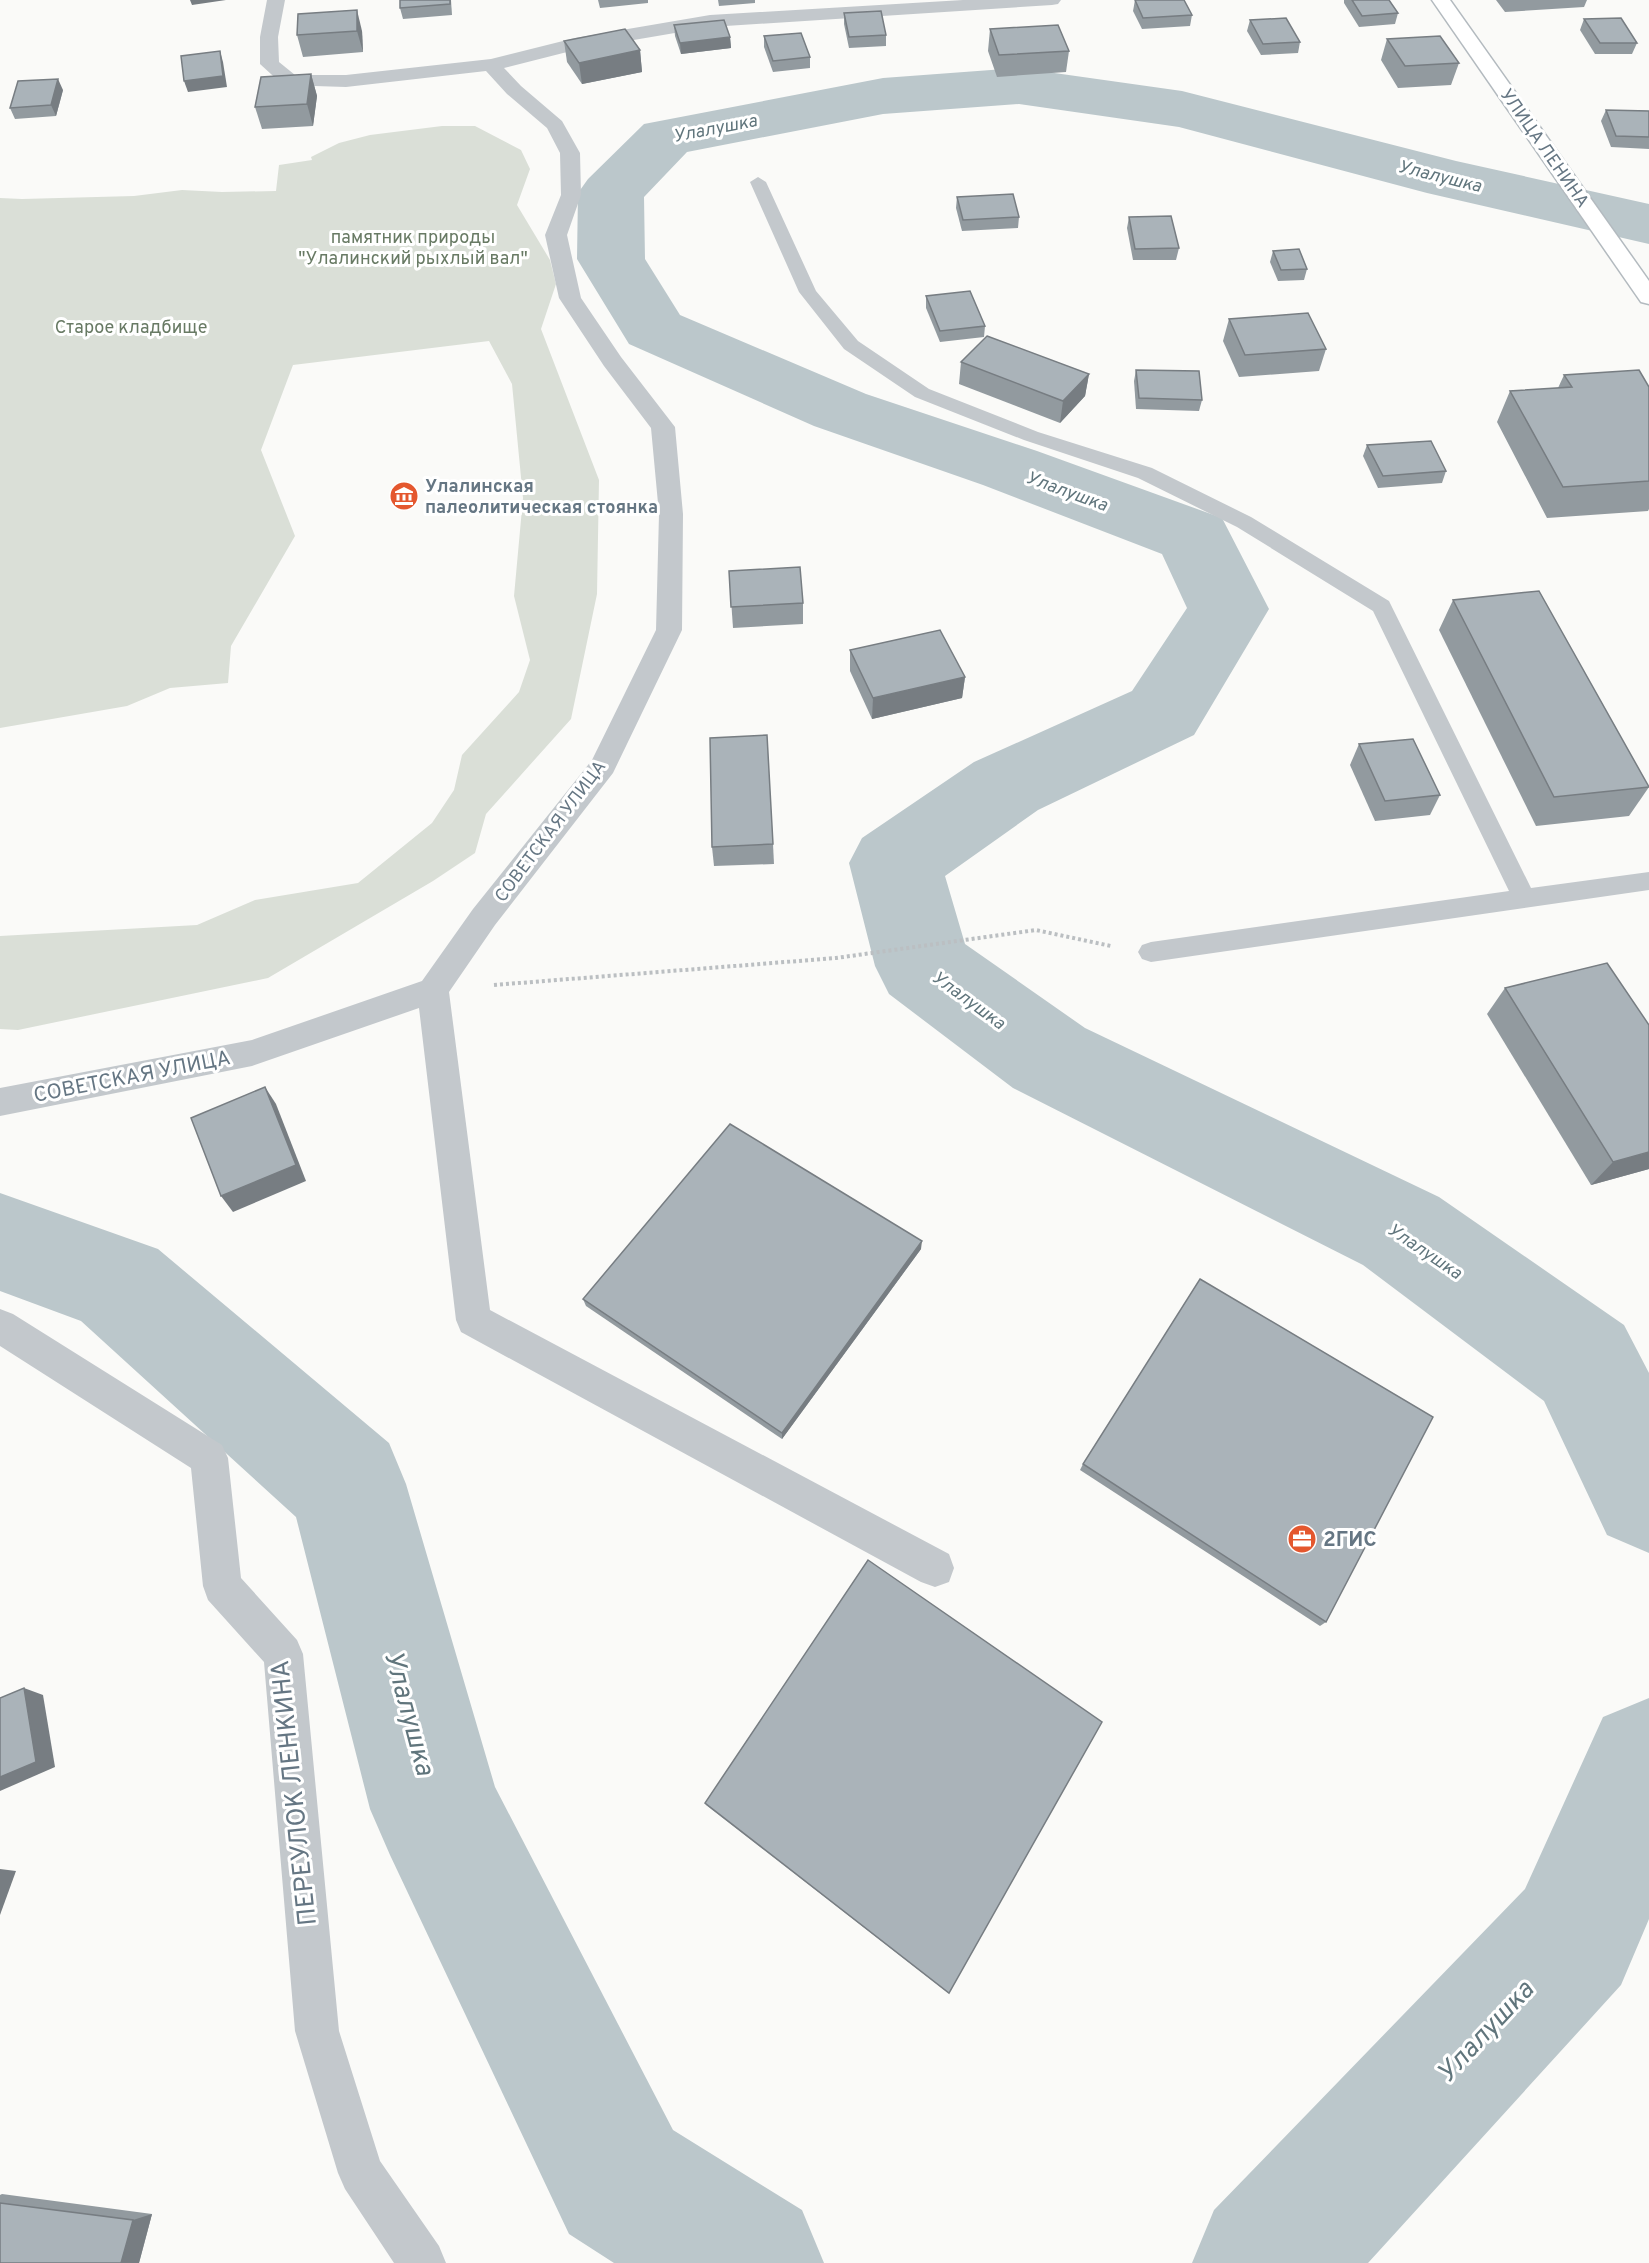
<svg xmlns="http://www.w3.org/2000/svg" width="1649" height="2263" font-family="Overpass,sans-serif">
<rect width="100%" height="100%" fill="#fafaf8"/>
<!-- green -->
<polygon fill="#dadfd7" points="442,126 475,126 521,150 530,169 517,205 550,260 556,284 541,329 599,480 597,594 571,719 486,814 475,853 433,881 268,978 18,1030 0,1029 0,936 197,925 255,900 358,883 432,823 454,790 462,755 519,692 530,660 514,596 523,498 512,384 489,341 293,365 261,450 295,536 231,646 228,683 170,688 127,706 0,728 0,198 22,199 134,196 182,190 222,192 276,191 279,165 312,160 311,157 339,143 370,135"/>
<g fill="none" stroke-linecap="round" stroke-linejoin="round">
<!-- river -->
<g fill="#bbc7cb" fill-rule="evenodd">
<polygon points="1019,68 1182,91 1456,161 1649,204 1649,244 1427,193 1179,127 1019,104 883,114 687,152 644,197 645,259 680,315 866,394 1037,451 1222,518 1269,609 1194,735 1038,810 945,876 965,944 1085,1028 1439,1197 1624,1325 1649,1373 1649,1553 1607,1535 1544,1401 1363,1265 1013,1088 889,994 875,966 849,863 862,838 974,762 1132,691 1187,608 1162,554 983,485 814,426 629,344 577,259 578,193 588,179 644,124 883,78"/>
<polygon points="0,1193 158,1249 389,1443 406,1484 495,1787 673,2130 802,2210 824,2263 614,2263 569,2234 390,1855 370,1809 296,1517 81,1321 0,1291"/>
<polygon points="1649,1698 1649,1919 1621,1985 1368,2263 1192,2263 1214,2210 1525,1889 1603,1717"/>
</g>
<!-- secondary casing -->
<g stroke="#b3babf" stroke-width="3">
<polygon id="secondary" points="1432,0 1450,0 1649,281 1649,304 1641,302"/>
</g>
<!-- path -->
<polyline stroke="#bbbfc2" stroke-width="4" stroke-dasharray="3 3" stroke-linecap="butt" points="494,985 836,958 1036,930 1111,946"/>
<!-- lane -->
<polygon fill="#c3c8cc" fill-rule="evenodd" points="758,177 766,182 816,291 858,341 929,389 1038,432 1152,468 1251,517 1389,601 1531,888 1649,872 1649,890 1151,962 1142,959 1138,952 1142,945 1151,942 1509,891 1373,611 1237,527 1138,478 1024,440 915,397 844,349 799,292 750,182"/>
<!-- street -->
<g fill="#c3c8cc" fill-rule="evenodd">
<polygon points="267,0 285,0 278,37 279,62 295,75 346,75 491,59 575,38 710,15 963,0 1061,0 1058,4 1052,5 710,27 575,50 504,68 521,86 562,121 580,153 581,195 567,235 581,298 621,357 675,427 683,514 682,630 613,773 495,925 449,992 490,1310 949,1554 954,1568 949,1582 935,1587 921,1582 461,1332 456,1320 419,1008 252,1066 0,1116 0,1088 252,1040 422,981 473,909 592,760 656,630 659,514 651,428 604,366 559,298 545,235 561,195 560,153 547,128 507,94 486,71 346,87 283,85 260,64 260,37"/>
<polygon points="0,1309 13,1314 222,1445 228,1458 241,1578 297,1640 303,1654 339,2031 380,2161 439,2246 446,2263 394,2263 345,2189 338,2173 295,2031 264,1662 208,1600 203,1586 191,1468 0,1346"/>
</g>
<!-- secondary -->
<use href="#secondary" fill="#fff" fill-rule="evenodd"/>
</g>
<!-- wall -->
<g fill="#929a9f">
<polygon points="400,0 451,0 452,15 403,19 400,8"/>
<polygon points="598,0 648,0 648,3 600,8"/>
<polygon points="718,0 755,0 755,3 719,6"/>
<polygon points="1135,0 1192,15 1190,26 1142,29 1133,11"/>
<polygon points="1344,0 1389,0 1398,13 1395,24 1359,27 1344,3"/>
<polygon points="1496,0 1587,0 1584,7 1505,12"/>
<polygon points="844,13 886,35 886,46 849,48 844,24"/>
<polygon points="298,14 362,31 363,52 303,57 297,35"/>
<polygon points="1584,19 1637,43 1632,54 1595,54 1580,30"/>
<polygon points="1250,20 1300,42 1298,53 1261,55 1247,31"/>
<polygon points="674,25 730,37 731,48 681,54 675,36"/>
<polygon points="990,29 1069,51 1066,72 997,77 988,51"/>
<polygon points="764,36 810,57 810,68 773,72 764,47"/>
<polygon points="1387,39 1459,63 1451,85 1398,88 1381,60"/>
<polygon points="564,41 640,50 642,72 582,84 567,62"/>
<polygon points="311,74 317,96 313,126 262,129 255,107"/>
<polygon points="63,90 56,116 15,119 10,108"/>
<polygon points="1606,110 1649,111 1649,149 1611,147 1601,121"/>
<polygon points="957,197 1019,217 1018,228 962,231 956,208"/>
<polygon points="1129,217 1179,248 1176,260 1133,260 1127,228"/>
<polygon points="1273,251 1307,269 1304,280 1278,281 1270,262"/>
<polygon points="926,296 985,326 984,337 940,342 926,308"/>
<polygon points="1229,319 1326,349 1319,371 1239,377 1223,341"/>
<polygon points="961,362 1089,374 1085,396 1060,423 959,384"/>
<polygon points="1136,370 1202,400 1199,411 1136,409 1134,381"/>
<polygon points="1564,375 1649,387 1649,509 1648,511 1547,518 1497,422 1510,391 1558,388"/>
<polygon points="1367,445 1446,471 1442,483 1378,488 1363,456"/>
<polygon points="729,571 803,603 803,624 733,628"/>
<polygon points="1453,600 1649,787 1629,816 1536,826 1439,630"/>
<polygon points="850,650 965,677 962,698 872,719 850,671"/>
<polygon points="1359,744 1440,795 1430,815 1375,821 1350,765"/>
<polygon points="773,844 774,864 714,866 712,847"/>
<polygon points="1505,988 1649,1169 1591,1185 1487,1014"/>
<polygon points="921,1249 782,1439 586,1306 583,1299"/>
<polygon points="1083,1464 1326,1622 1320,1626 1080,1470"/>
<polygon points="705,1803 949,1993 947,1992 706,1805"/>
<polygon points="2,2194 152,2214 139,2263 0,2263 0,2195"/>
</g>
<!-- shaded-wall -->
<g fill="#777d82">
<polygon points="190,0 226,0 192,5"/>
<polygon points="357,10 362,31 363,52 357,31"/>
<polygon points="730,37 731,48 681,54 680,43"/>
<polygon points="640,50 642,72 582,84 579,63"/>
<polygon points="220,51 223,62 227,87 188,92 184,81"/>
<polygon points="311,74 317,96 313,126 307,104"/>
<polygon points="58,79 63,90 56,116 51,105"/>
<polygon points="1089,374 1085,396 1060,423 1063,401"/>
<polygon points="965,677 962,698 872,719 873,698"/>
<polygon points="265,1087 276,1104 306,1181 233,1212 221,1196"/>
<polygon points="1649,1152 1649,1169 1591,1185 1613,1162"/>
<polygon points="922,1241 921,1249 782,1439 782,1433"/>
<polygon points="24,1688 43,1695 55,1767 0,1791 0,1777"/>
<polygon points="0,1869 16,1871 0,1915"/>
<polygon points="152,2214 139,2263 121,2263 133,2220"/>
</g>
<!-- building -->
<g fill="#aab3b9" stroke="#777d82" stroke-width="1.5">
<polygon points="400,0 450,0 450,4 400,8"/>
<polygon points="1135,0 1184,0 1192,15 1143,18"/>
<polygon points="1352,0 1389,0 1398,13 1362,16"/>
<polygon points="357,10 357,31 297,35 298,14"/>
<polygon points="881,11 886,35 849,37 844,13"/>
<polygon points="1286,18 1300,42 1263,44 1250,20"/>
<polygon points="1621,18 1637,43 1600,43 1584,19"/>
<polygon points="724,20 730,37 680,43 674,25"/>
<polygon points="1058,25 1069,51 999,55 990,29"/>
<polygon points="625,29 640,50 579,63 564,41"/>
<polygon points="801,33 810,57 773,61 764,36"/>
<polygon points="1440,36 1459,63 1405,66 1387,39"/>
<polygon points="220,51 223,76 184,81 181,56"/>
<polygon points="311,74 307,104 255,107 261,77"/>
<polygon points="58,79 51,105 10,108 18,81"/>
<polygon points="1606,110 1649,111 1649,137 1616,136"/>
<polygon points="1013,194 1019,217 963,220 957,197"/>
<polygon points="1171,216 1179,248 1135,249 1129,217"/>
<polygon points="1299,249 1307,269 1281,270 1273,251"/>
<polygon points="970,291 985,326 940,331 926,296"/>
<polygon points="1308,313 1326,349 1245,355 1229,319"/>
<polygon points="987,336 1089,374 1063,401 961,362"/>
<polygon points="1136,370 1199,371 1202,400 1139,398"/>
<polygon points="1639,370 1649,387 1649,481 1563,487 1510,391 1572,387 1564,375"/>
<polygon points="1431,441 1446,471 1383,476 1367,445"/>
<polygon points="800,567 803,603 731,607 729,571"/>
<polygon points="1539,591 1649,787 1554,797 1453,600"/>
<polygon points="940,630 965,677 873,698 850,650"/>
<polygon points="767,735 773,844 712,847 710,738"/>
<polygon points="1413,739 1440,795 1385,801 1359,744"/>
<polygon points="1607,963 1649,1025 1649,1152 1613,1162 1505,988"/>
<polygon points="265,1087 296,1165 221,1196 191,1118"/>
<polygon points="730,1124 922,1241 782,1433 583,1299"/>
<polygon points="1200,1279 1433,1417 1326,1622 1083,1464"/>
<polygon points="868,1560 1102,1722 949,1993 705,1803"/>
<polygon points="24,1688 36,1762 0,1777 0,1698"/>
<polygon points="0,2203 133,2220 121,2263 0,2263"/>
</g>
<!-- icons -->
<defs>
<g id="museum-disc" transform="scale(1.5)"><circle r="9.5" fill="#e4572e" stroke="#fff"/><path d="M0-6L6-3V-2H-6V-3ZM-5-1h2V3h-2ZM-1-1h2V3h-2ZM3-1h2V3H3ZM-6 4H6V6H-6Z" fill="#fff"/></g>
<g id="office-disc" transform="scale(1.5)"><circle r="9.5" fill="#e4572e" stroke="#fff"/><path d="M-6-3h4V-5.5h4V-3h4V5H-6ZM-1-4.5V-3h2v-1.5ZM-6 0V1H6V0Z" fill="#fff"/></g>
</defs>
<g fill-rule="evenodd">
<use href="#museum-disc" x="404" y="496"/>
<use href="#office-disc" x="1302" y="1539"/>
</g>
<g text-anchor="middle" stroke-width="6" stroke-linejoin="round" paint-order="stroke">
<!-- far-water labels -->
<g font-size="18" font-style="italic" fill="#60757c" stroke="#fff">
<text transform="translate(715 128) rotate(-11)" y="6">Улалушка</text>
<text transform="translate(1440 176) rotate(14)" y="6">Улалушка</text>
<text transform="translate(1067 491) rotate(20)" y="6">Улалушка</text>
<text transform="translate(969 1000) rotate(36)" y="6">Улалушка</text>
<text transform="translate(1425 1251) rotate(34)" y="6">Улалушка</text>
</g>
<!-- far-street labels -->
<g font-size="18" fill="#657683" stroke="#fff">
<text transform="translate(1545 148) rotate(55)" y="6">УЛИЦА ЛЕНИНА</text>
<text transform="translate(550 831) rotate(-53)" y="6">СОВЕТСКАЯ УЛИЦА</text>
</g>
<!-- far-park labels -->
<g font-size="18" fill="#687a64" stroke="#fff">
<text x="413" y="243">памятник природы<tspan x="413" dy="21">"Улалинский рыхлый вал"</tspan></text>
<text x="131" y="333">Старое кладбище</text>
</g>
<!-- far-poi labels -->
<g font-size="18" font-weight="bold" fill="#657683" stroke="#fff" text-anchor="start">
<text x="425" y="492">Улалинская<tspan x="425" dy="21">палеолитическая стоянка</tspan></text>
</g>
<!-- street labels -->
<g font-size="21" fill="#657683" stroke="#fff">
<text transform="translate(132 1076) rotate(-11)" y="7">СОВЕТСКАЯ УЛИЦА</text>
</g>
<!-- poi labels -->
<g font-size="21" font-weight="bold" fill="#657683" stroke="#fff" text-anchor="start">
<text x="1323" y="1546">2ГИС</text>
</g>
<!-- near-street labels -->
<g font-size="26" fill="#657683" stroke="#fff">
<text transform="translate(293 1793) rotate(-96)" y="9">ПЕРЕУЛОК ЛЕНКИНА</text>
</g>
<!-- near-water labels -->
<g font-size="27" font-style="italic" fill="#60757c" stroke="#fff">
<text transform="translate(410 1713) rotate(75)" y="9">Улалушка</text>
<text transform="translate(1485 2031) rotate(-47)" y="9">Улалушка</text>
</g>
</g>
</svg>
